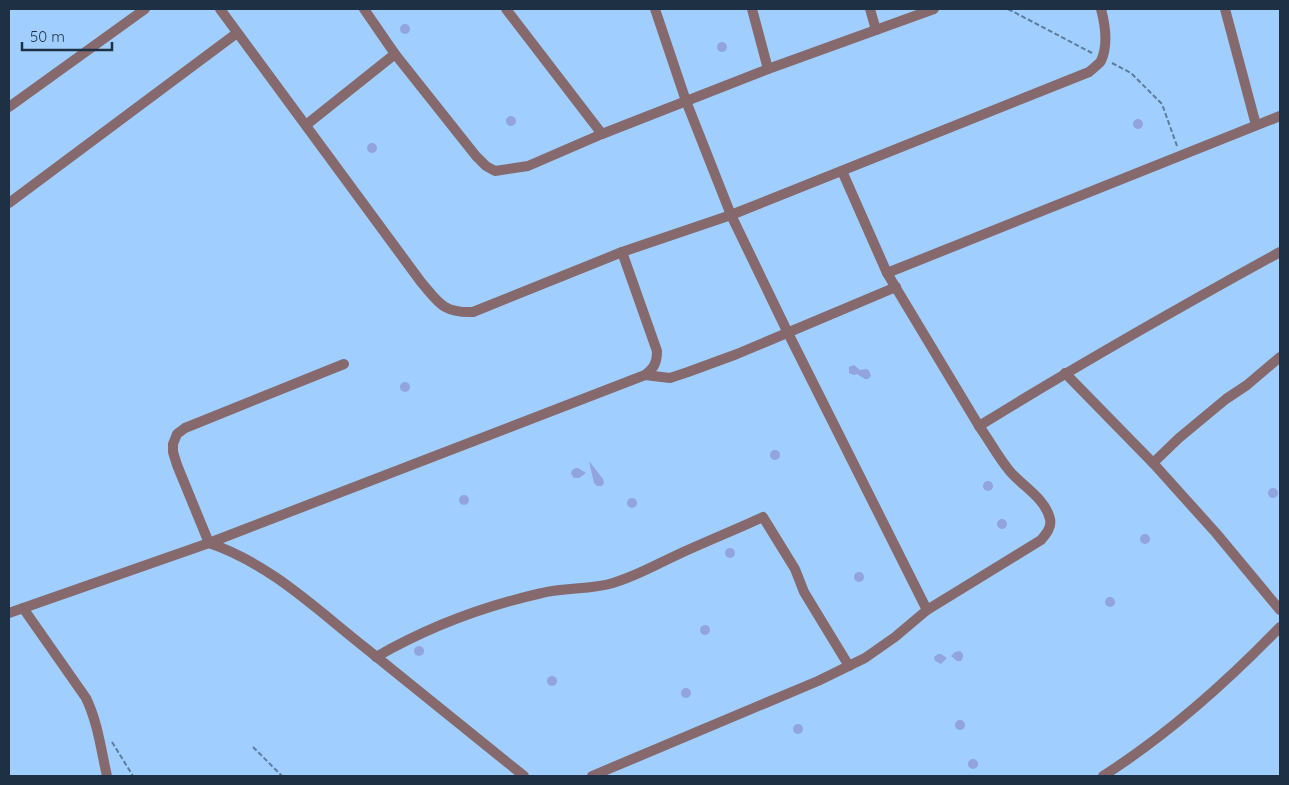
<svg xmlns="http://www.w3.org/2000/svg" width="1289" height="785" font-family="Quicksand,sans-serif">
<rect width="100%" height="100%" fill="#a0cefe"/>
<!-- building -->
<g fill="#91a4db">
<circle cx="405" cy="29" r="5"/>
<circle cx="722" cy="47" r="5"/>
<circle cx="511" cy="121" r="5"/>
<circle cx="1138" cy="124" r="5"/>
<circle cx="372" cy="148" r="5"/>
<polygon points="854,365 860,370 867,369 869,371 871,376 868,379 865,379 857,374 854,375 849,373 849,367"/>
<circle cx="405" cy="387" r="5"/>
<circle cx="775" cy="455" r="5"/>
<polygon points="589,461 603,479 604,483 602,486 597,486 594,483"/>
<polygon points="576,468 578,468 586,473 579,478 574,478 571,474 572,470"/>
<circle cx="988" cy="486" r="5"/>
<circle cx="1273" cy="493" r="5"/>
<circle cx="464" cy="500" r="5"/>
<circle cx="632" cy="503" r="5"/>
<circle cx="1002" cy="524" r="5"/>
<circle cx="1145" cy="539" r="5"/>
<circle cx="730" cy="553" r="5"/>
<circle cx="859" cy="577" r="5"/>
<circle cx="1110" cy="602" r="5"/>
<circle cx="705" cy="630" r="5"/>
<circle cx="419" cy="651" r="5"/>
<polygon points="960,651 963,654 963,657 961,661 957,661 951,656 955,652"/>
<polygon points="938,654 941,654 947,658 941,664 935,661 934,657"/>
<circle cx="552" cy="681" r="5"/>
<circle cx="686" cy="693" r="5"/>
<circle cx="960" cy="725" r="5"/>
<circle cx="798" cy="729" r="5"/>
<circle cx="973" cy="764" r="5"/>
</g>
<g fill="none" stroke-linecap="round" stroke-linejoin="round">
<!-- path -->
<g stroke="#5d7d9e" stroke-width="2" stroke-dasharray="5 2.5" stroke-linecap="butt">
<polyline points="1008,9 1092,53"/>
<polyline points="1112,63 1131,73 1162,104 1177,146"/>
<polyline points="112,742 133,776"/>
<polyline points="253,747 282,776"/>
</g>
<!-- minor -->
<g stroke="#86696d" stroke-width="10">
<path d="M220,9L421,282C439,303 443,313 473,312L622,252L731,215L1089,72C1092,69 1098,65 1101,61C1108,46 1105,24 1101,9"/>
<polyline points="364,9 395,54 476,156 486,166 495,171 528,166 602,134 768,69 934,9"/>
<polyline points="506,9 602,134"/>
<polyline points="655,9 686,101 731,215 788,333 927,610"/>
<polyline points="752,9 768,69"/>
<polyline points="870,9 876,30"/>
<polyline points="1225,9 1256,125"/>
<polyline points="306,125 395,54"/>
<polyline points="842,171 887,273 1280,116"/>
<polyline points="9,203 237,33"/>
<path d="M887,273L979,426C1078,365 1178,308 1280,252"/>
<path d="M344,364L185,428L177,434L173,444V452L177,465L209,543C271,564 317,610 368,650C420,692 472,734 524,776"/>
<polyline points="1065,373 1153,463 1216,533 1280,610"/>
<polyline points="645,375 670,378 688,372 737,354 896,287"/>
<polyline points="1153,463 1179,438 1226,399 1247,385 1280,357"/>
<path d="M23,608L86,698C98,723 101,750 107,776"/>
<path d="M9,613L209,543L645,375C654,368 657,363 657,351L622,252"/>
<path d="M376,657C428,627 484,606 542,593C565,587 591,590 613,583C637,576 657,564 679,554C707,541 735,530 763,517L795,569L804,592L849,666"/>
<path d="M592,776L818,681L865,658L895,637L927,610L1041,540C1046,534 1052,527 1050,519C1045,497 1020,485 1008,469C997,455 989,440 979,426"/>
<path d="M1103,776C1169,734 1226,683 1280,627"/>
</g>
<!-- tertiary -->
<polyline stroke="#86696d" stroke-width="10" points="9,107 145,9"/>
</g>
<!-- border -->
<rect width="1289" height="785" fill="none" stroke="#1e3043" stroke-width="20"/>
<!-- scale -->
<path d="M22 42v8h90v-8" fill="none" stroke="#1e3043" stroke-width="2.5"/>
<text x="30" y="42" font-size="15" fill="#1e3043" stroke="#a0cefe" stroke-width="4" paint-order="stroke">50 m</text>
</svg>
